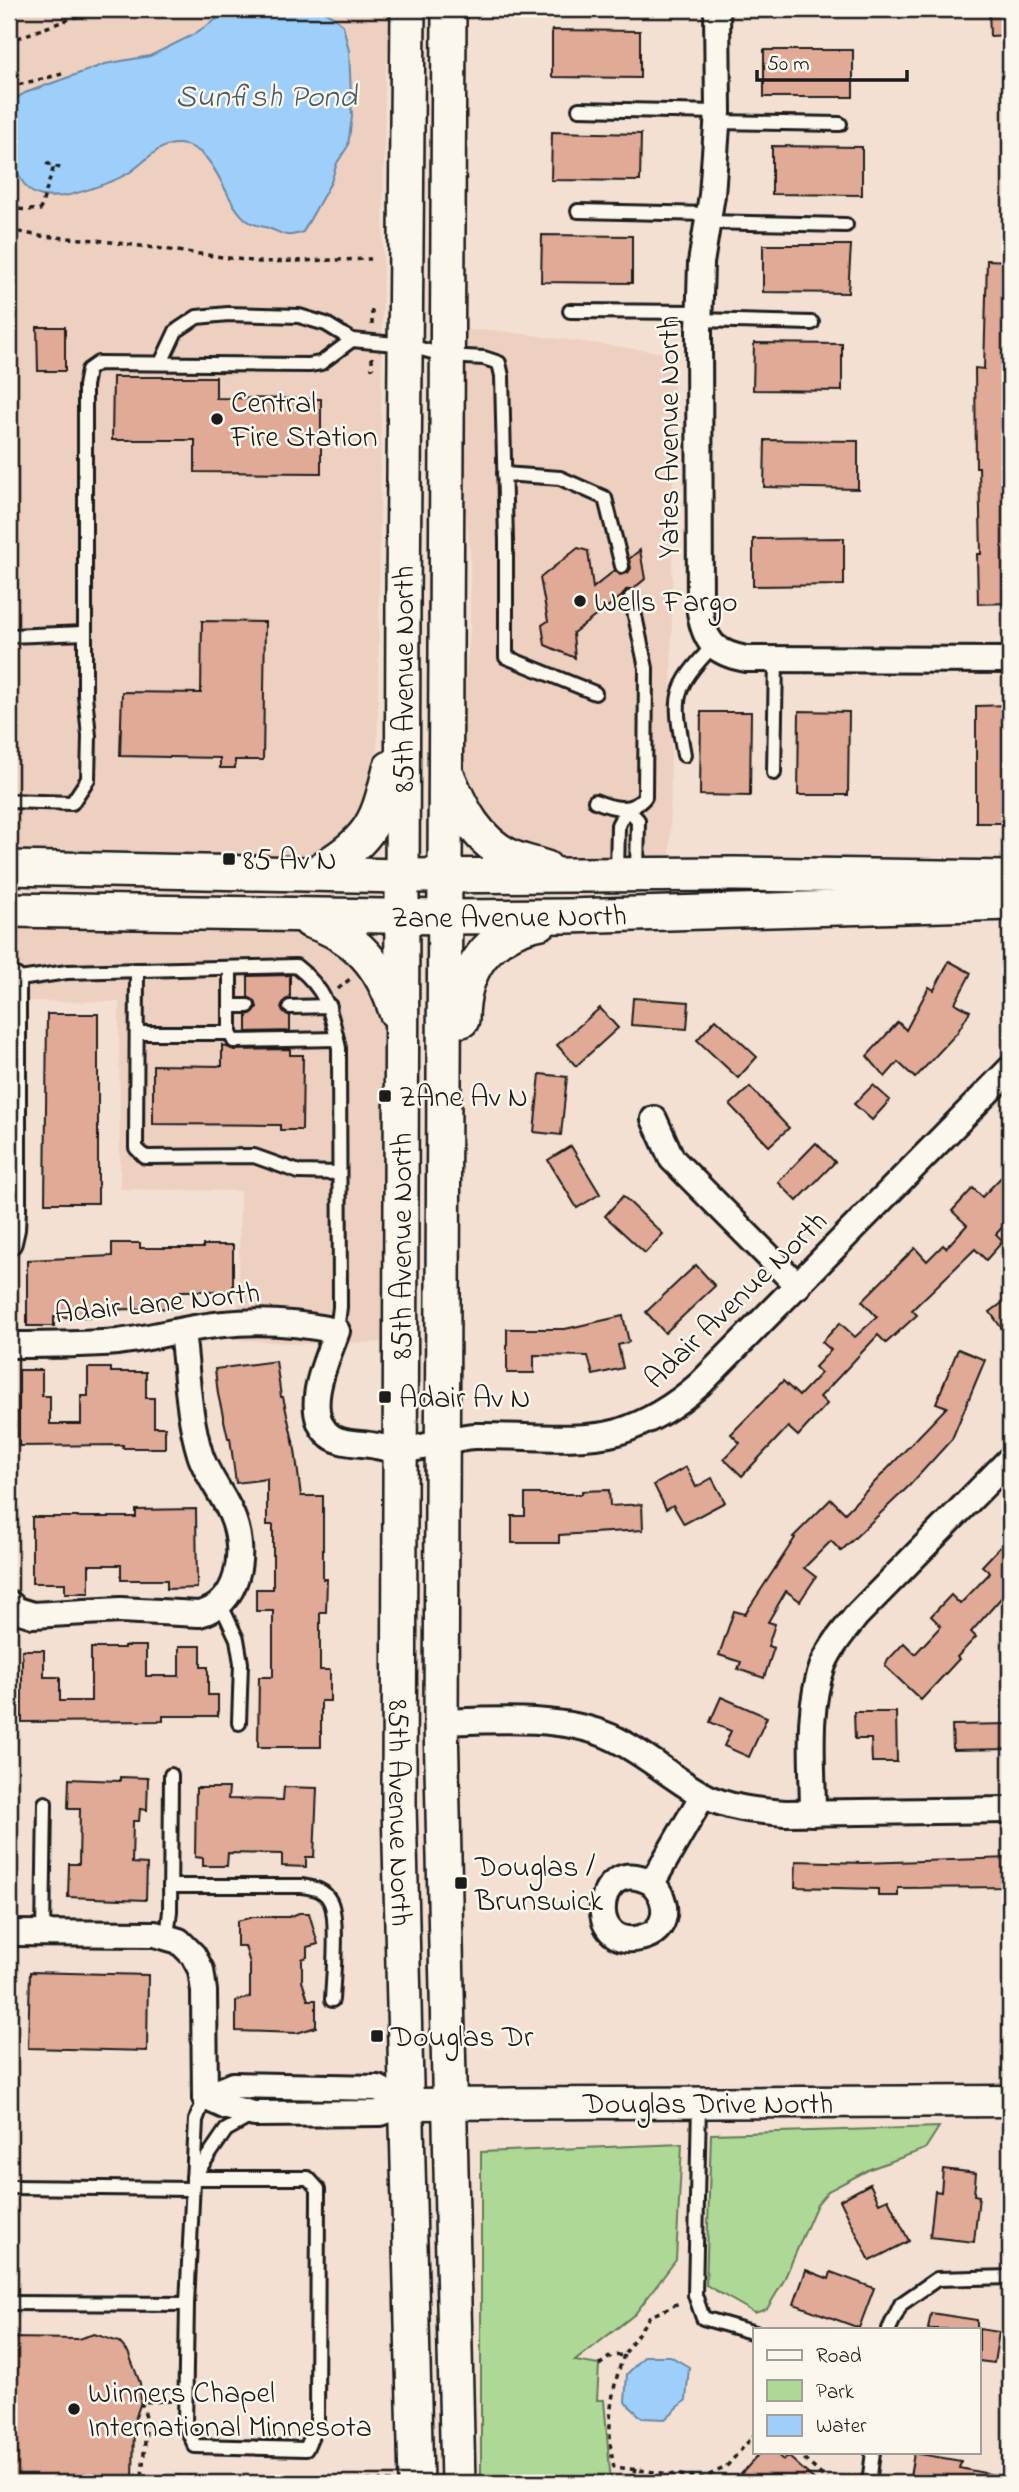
<svg xmlns="http://www.w3.org/2000/svg" width="1019" height="2492" font-family="'Indie Flower',sans-serif">
<rect width="100%" height="100%" fill="#f3e0d2"/>
<filter id="ink" filterUnits="userSpaceOnUse"><feTurbulence type="fractalNoise" baseFrequency=".0143" numOctaves="2"/><feDisplacementMap in="SourceGraphic" scale="14" xChannelSelector="R" yChannelSelector="G"/><feConvolveMatrix kernelMatrix="1 2 1 2 8 2 1 2 1" color-interpolation-filters="sRGB"/></filter>
<g filter="url(#ink)">
<!-- built -->
<g fill="#eed0c0">
<polygon points="9,9 392,9 385,78 377,784 363,825 327,851 295,862 9,851"/>
<polygon points="459,330 494,330 674,354 670,863 534,858 476,814 463,776 458,747 470,631 470,550 460,462"/>
<polygon points="9,924 309,931 367,969 389,1014 390,1342 305,1344 238,1340 240,1191 120,1189 119,1002 9,1001"/>
</g>
<!-- green -->
<g fill="#add896" stroke="#647a59" stroke-width="2">
<polygon points="939,2127 925,2149 870,2169 828,2191 817,2204 783,2282 767,2309 755,2313 706,2285 711,2134"/>
<polygon points="682,2144 676,2260 635,2314 575,2361 599,2365 597,2400 604,2400 611,2483 481,2483 481,2152"/>
</g>
<!-- water -->
<g fill="#9ecffa" stroke="#6a87a1" stroke-width="2">
<path d="M232,9H318L328,13L343,25L349,51L352,117L348,146L337,163L331,182L303,232C284,238 287,235 268,228C262,226 253,225 248,221C221,201 219,147 179,144C156,143 143,166 125,175C113,182 77,194 64,196C54,197 41,198 32,192C12,180 0,117 16,99C18,96 22,95 25,93L105,64L150,56L191,36Z"/>
<polygon points="645,2356 670,2356 689,2367 686,2400 665,2419 642,2418 625,2402 627,2374"/>
</g>
<!-- building -->
<g fill="#e1aa97" stroke="#1c1c1c" stroke-width="2">
<polygon points="989,9 1010,9 1010,35 990,36"/>
<polygon points="552,30 640,31 640,78 552,77"/>
<rect x="764" y="50" width="89" height="47"/>
<polygon points="552,132 641,134 640,181 551,180"/>
<polygon points="772,146 862,147 862,195 772,194"/>
<polygon points="542,235 632,236 632,283 541,282"/>
<polygon points="763,245 851,245 848,293 763,292"/>
<polygon points="987,260 1010,261 1010,388 1005,388 1005,424 1010,424 1010,449 1005,449 1005,483 1010,483 1010,603 978,604 977,554 981,554 979,467 976,467 975,368 984,369"/>
<polygon points="37,327 65,327 65,371 38,371"/>
<polygon points="754,343 842,344 842,391 753,390"/>
<polygon points="113,377 216,377 216,398 321,399 321,473 195,472 195,440 112,440"/>
<polygon points="765,440 858,441 858,489 764,487"/>
<polygon points="844,538 844,585 753,586 753,539"/>
<polygon points="578,548 588,551 593,588 615,570 620,575 628,573 631,568 629,559 640,550 645,579 633,589 626,590 622,596 573,633 575,658 545,645 542,625 548,621 540,578"/>
<polygon points="202,621 265,622 263,760 235,760 235,768 220,768 220,758 120,756 122,692 201,693"/>
<polygon points="1010,705 1010,823 976,823 976,706"/>
<polygon points="799,711 849,712 848,795 798,795"/>
<polygon points="701,712 751,712 750,796 700,795"/>
<polygon points="949,961 971,973 955,1003 970,1011 957,1033 915,1078 898,1062 885,1077 867,1056 898,1022 906,1030 929,987 934,990"/>
<polygon points="290,975 290,998 285,1000 281,1007 283,1012 290,1016 290,1031 247,1032 247,1015 253,1013 257,1007 255,1001 248,997 248,976"/>
<polygon points="633,998 689,1002 687,1029 631,1025"/>
<polygon points="600,1008 618,1028 576,1066 557,1045"/>
<polygon points="47,1014 98,1014 98,1203 45,1203"/>
<polygon points="716,1019 757,1057 738,1078 697,1040"/>
<polygon points="222,1045 234,1050 290,1049 290,1055 303,1055 302,1130 280,1130 280,1125 153,1124 153,1065 222,1066"/>
<polygon points="540,1074 567,1077 561,1135 534,1132"/>
<polygon points="873,1085 890,1100 872,1120 854,1104"/>
<polygon points="750,1087 789,1128 769,1146 730,1105"/>
<polygon points="816,1143 835,1162 797,1201 778,1182"/>
<polygon points="571,1146 600,1194 577,1208 548,1160"/>
<polygon points="1010,1168 1010,1219 996,1234 1003,1241 986,1260 975,1249 912,1310 917,1315 886,1343 878,1335 820,1397 827,1404 798,1436 788,1427 742,1476 724,1459 740,1443 731,1434 783,1381 799,1396 821,1373 815,1367 831,1350 822,1342 840,1323 855,1337 877,1317 862,1301 915,1248 927,1261 943,1245 946,1248 967,1225 952,1211 973,1188 982,1197"/>
<polygon points="623,1196 663,1234 645,1253 605,1216"/>
<polygon points="112,1243 140,1243 140,1248 203,1248 203,1245 233,1245 233,1291 181,1291 181,1308 93,1310 93,1317 54,1317 54,1326 27,1326 27,1260 112,1256"/>
<polygon points="696,1265 715,1286 665,1333 646,1312"/>
<polygon points="1010,1297 1010,1340 990,1312"/>
<polygon points="623,1316 629,1342 618,1345 623,1368 593,1375 588,1356 534,1355 534,1373 507,1373 507,1329 565,1329"/>
<polygon points="958,1349 985,1360 952,1439 909,1486 841,1551 831,1541 804,1568 816,1577 800,1601 786,1591 768,1622 775,1624 768,1646 774,1648 764,1678 738,1669 741,1662 719,1655 734,1611 745,1614 795,1538 793,1537 831,1499 845,1513 947,1407 936,1403"/>
<polygon points="276,1361 281,1397 283,1397 295,1450 301,1496 323,1496 323,1579 327,1579 326,1612 320,1612 320,1670 330,1670 330,1701 321,1701 321,1747 258,1747 259,1677 273,1677 273,1611 256,1611 256,1589 273,1589 273,1525 267,1525 267,1479 236,1483 230,1438 228,1438 218,1394 215,1369"/>
<polygon points="88,1368 111,1368 111,1372 146,1372 146,1398 154,1398 154,1427 165,1427 165,1448 123,1448 123,1445 19,1446 19,1370 42,1370 42,1396 50,1396 50,1424 81,1424 81,1396 88,1396"/>
<polygon points="686,1467 696,1487 712,1478 725,1502 684,1524 673,1505 666,1509 654,1485"/>
<polygon points="609,1490 610,1506 642,1504 643,1530 559,1535 559,1543 512,1543 512,1516 525,1516 525,1494 582,1494 582,1491"/>
<polygon points="196,1509 197,1588 167,1589 167,1580 121,1580 121,1565 89,1565 89,1593 65,1593 65,1583 32,1583 32,1517 136,1517 136,1510"/>
<polygon points="1000,1547 1010,1556 1010,1588 971,1632 976,1637 957,1657 959,1659 921,1700 885,1666 888,1660 904,1643 915,1654 941,1626 931,1616 951,1595 960,1604 990,1573 982,1566"/>
<polygon points="124,1646 146,1646 146,1676 179,1676 179,1646 201,1646 201,1667 208,1667 208,1695 218,1695 218,1716 163,1716 163,1721 22,1722 22,1650 44,1650 44,1677 60,1677 60,1701 91,1701 91,1648 124,1648"/>
<polygon points="721,1697 767,1717 749,1757 724,1746 731,1731 710,1722"/>
<polygon points="854,1712 896,1712 897,1762 872,1762 871,1739 855,1739"/>
<polygon points="1010,1724 1010,1749 953,1750 952,1725"/>
<polygon points="120,1777 148,1778 147,1810 140,1809 139,1821 133,1821 132,1863 147,1864 146,1900 68,1897 69,1864 79,1864 80,1809 68,1809 69,1779 120,1781"/>
<polygon points="284,1787 317,1788 314,1857 306,1857 306,1867 282,1866 282,1854 228,1853 227,1866 203,1866 203,1858 195,1857 196,1788 229,1788 228,1799 283,1800"/>
<polygon points="1010,1858 1010,1887 898,1888 898,1896 878,1896 878,1889 795,1887 796,1861 863,1863"/>
<polygon points="299,1913 309,1913 318,1944 307,1947 307,1957 302,1959 302,1981 308,2000 316,2000 316,2027 297,2033 236,2031 236,2001 250,1997 250,1964 245,1946 237,1946 237,1921 253,1917 289,1917"/>
<polygon points="30,1972 148,1975 147,2051 28,2048"/>
<polygon points="943,2169 976,2173 974,2195 979,2196 974,2242 930,2237 935,2191 941,2192"/>
<polygon points="870,2184 879,2203 888,2199 909,2241 870,2261 840,2200"/>
<polygon points="806,2270 829,2279 831,2272 874,2288 859,2328 794,2304"/>
<polygon points="931,2313 977,2320 977,2329 928,2329"/>
<polygon points="979,2329 999,2332 994,2363 979,2361"/>
<polygon points="94,2334 119,2342 128,2352 140,2383 141,2402 134,2422 133,2483 9,2483 9,2338 78,2339"/>
<polygon points="761,2452 774,2452 783,2460 788,2456 818,2483 733,2483"/>
<polygon points="914,2453 961,2461 959,2468 995,2475 995,2483 909,2483"/>
</g>
<g fill="none" stroke-linecap="round" stroke-linejoin="round">
<!-- service casing -->
<g stroke="#1c1c1c" stroke-width="18">
<g id="service">
<polyline points="580,9 607,9"/>
<polyline points="579,109 718,112"/>
<polyline points="717,122 840,124"/>
<polyline points="578,211 709,214"/>
<polyline points="707,222 846,225"/>
<polyline points="570,311 699,312"/>
<polyline points="699,320 812,323"/>
<polyline points="161,363 176,331 197,317 228,314 299,316 326,324 352,340 406,345 447,356 484,358 499,363 502,376 506,542 506,657 595,693"/>
<polyline points="504,474 560,478 605,498 622,566"/>
<polyline points="9,636 85,633"/>
<path d="M684,755C674,697 671,690 713,646"/>
<polyline points="774,773 776,659"/>
<polyline points="9,801 72,803 88,779 89,736 85,695 85,386 88,370 98,363 309,365 321,363 352,340"/>
<path d="M595,801C612,808 631,814 645,797L646,668L631,597"/>
<polyline points="617,875 618,825 627,808 638,820 637,874"/>
<polyline points="137,970 136,1148 145,1157 254,1156 299,1172 338,1173"/>
<path d="M13,980L67,972L296,966C327,990 331,1011 339,1048L340,1307L337,1331"/>
<polyline points="230,1006 248,1006"/>
<polyline points="290,1007 330,1006"/>
<polyline points="137,1033 230,1033 230,968"/>
<polyline points="230,1033 234,1041 337,1039"/>
<polyline points="221,1605 237,1639 241,1663 239,1723"/>
<path d="M170,1886H302C314,1888 324,1889 330,1901C339,1917 333,1978 332,2000"/>
<polyline points="43,1934 45,1803"/>
<polyline points="167,1937 170,1911 171,1775"/>
<polyline points="699,2103 695,2295 703,2318 755,2333"/>
<polyline points="193,2178 226,2130 251,2116"/>
<polyline points="9,2187 192,2189"/>
<polyline points="9,2303 187,2304 185,2425 195,2446 306,2449 317,2424 318,2189 308,2178 193,2178"/>
<polyline points="187,2304 196,2120 205,2097"/>
<polyline points="889,2329 901,2304 937,2279 1010,2277"/>
<polyline points="869,2483 873,2452"/>
</g>
</g>
<!-- minor casing -->
<g stroke="#1c1c1c" stroke-width="30">
<g id="minor">
<path d="M717,9L718,112L712,195L701,263L699,330L700,612C705,643 715,653 746,659L1010,660"/>
<polyline points="9,981 13,980 13,1209 12,1229 9,1242"/>
<polyline points="654,1119 672,1159 798,1286"/>
<path d="M9,1345C45,1345 81,1345 117,1342C153,1338 188,1327 224,1324C262,1320 299,1323 337,1331C328,1357 303,1407 326,1432C339,1446 359,1442 376,1446C384,1447 393,1451 402,1450C426,1449 450,1437 475,1436C518,1435 577,1443 618,1432C650,1422 675,1406 700,1384L1010,1069"/>
<path d="M9,1603L17,1610L33,1615L120,1610L199,1614C239,1605 246,1555 234,1521C227,1499 207,1477 200,1454C188,1415 187,1371 182,1331"/>
<path d="M441,1722C493,1720 562,1715 611,1737C644,1752 670,1777 701,1794C726,1808 757,1811 785,1813L1010,1810"/>
<path d="M813,1813C813,1766 806,1710 823,1665C831,1646 844,1631 857,1615L1010,1459"/>
<path d="M652,1883C670,1901 670,1932 640,1938C584,1951 594,1851 652,1883L703,1795"/>
<polyline points="9,1933 155,1934 179,1941 193,1955 201,1970 204,1991 205,2097"/>
<polyline points="205,2097 233,2085 378,2088 406,2104"/>
<polyline points="205,2097 227,2107 254,2114 381,2113 406,2104"/>
</g>
</g>
<!-- tertiary casing -->
<g stroke="#1c1c1c" stroke-width="35">
<polyline id="tertiary" points="406,2104 1010,2101"/>
</g>
<!-- secondary casing -->
<g stroke="#1c1c1c" stroke-width="38">
<g id="secondary">
<path id="s1" d="M408,9L403,596L399,1805L416,2483"/>
<polyline points="449,9 441,1722 458,2483"/>
<path d="M449,779C462,810 477,840 509,856C520,861 534,864 546,868"/>
<polyline points="9,868 402,876 734,874 1010,878"/>
<path d="M314,874C368,840 376,830 390,768"/>
<path id="s2" d="M9,910L445,917L568,916L1010,903"/>
<path d="M310,921C356,936 382,966 396,1012"/>
<path d="M462,1020C462,969 489,932 541,922"/>
</g>
</g>
<!-- path -->
<g stroke="#1c1c1c" stroke-width="3.5" stroke-dasharray="5 5" stroke-linecap="butt">
<polyline points="9,43 12,40 75,17 91,9"/>
<polyline points="9,87 62,74"/>
<polyline points="46,163 63,169"/>
<polyline points="9,209 40,210 54,166"/>
<polyline points="9,230 40,236 96,240 259,262 371,259"/>
<polyline points="372,325 372,309"/>
<polyline points="372,357 372,369"/>
<polyline points="338,989 351,978"/>
<path d="M624,2355C610,2392 606,2429 614,2467L703,2478L726,2467L755,2434"/>
<polyline points="599,2365 611,2356 624,2355 649,2317 681,2302"/>
<polyline points="171,2401 141,2402 147,2419 142,2476 392,2481"/>
<polyline points="797,2452 830,2483"/>
<polyline points="632,2483 635,2469"/>
</g>
<!-- service -->
<use href="#service" stroke="#fbf7ec" stroke-width="12"/>
<!-- minor -->
<use href="#minor" stroke="#fbf7ec" stroke-width="24"/>
<!-- tertiary -->
<use href="#tertiary" stroke="#fbf7ec" stroke-width="30"/>
<!-- secondary -->
<use href="#secondary" stroke="#fbf7ec" stroke-width="33"/>
</g>
</g>
<!-- markers -->
<g fill="#1c1c1c" stroke="#fbf7ec" stroke-width="2.5">
<circle cx="217" cy="419" r="7"/>
<circle cx="580" cy="601" r="7"/>
<rect x="222" y="852" width="14" height="14" rx="3.5"/>
<rect x="378" y="1089" width="14" height="14" rx="3.5"/>
<rect x="378" y="1390" width="14" height="14" rx="3.5"/>
<rect x="454" y="1876" width="14" height="14" rx="3.5"/>
<rect x="370" y="2029" width="14" height="14" rx="3.5"/>
<circle cx="74" cy="2409" r="7"/>
</g>
<g text-anchor="middle" stroke-width="5" stroke-linejoin="round" paint-order="stroke">
<!-- poi labels -->
<g font-size="30" fill="#1c1c1c" stroke="#fbf7ec" text-anchor="start">
<text x="231" y="412">Central<tspan x="231" dy="34">Fire Station</tspan></text>
<text x="594" y="611">Wells Fargo</text>
<text x="243" y="869">85 Av N</text>
<text x="399" y="1106">ZAne Av N</text>
<text x="399" y="1407">Adair Av N</text>
<text x="475" y="1876">Douglas /<tspan x="475" dy="34">Brunswick</tspan></text>
<text x="391" y="2046">Douglas Dr</text>
<text x="88" y="2402">Winners Chapel<tspan x="88" dy="34">International Minnesota</tspan></text>
</g>
<!-- street labels -->
<g font-size="30" fill="#1c1c1c" stroke="#fbf7ec">
<text transform="translate(668 437) rotate(-90)" y="10">Yates Avenue North</text>
<text transform="translate(403 679) rotate(-90)" y="10">85th Avenue North</text>
<text dy="10" stroke="none"><textPath href="#s2" startOffset="500">Zane Avenue North</textPath></text>
<text transform="translate(401 1246) rotate(-90)" y="10">85th Avenue North</text>
<text transform="translate(735 1299) rotate(-44)" y="10">Adair Avenue North</text>
<text transform="translate(157 1302) rotate(-6)" y="10">Adair Lane North</text>
<text dy="10" stroke="none"><textPath href="#s1" startOffset="1804">85th Avenue North</textPath></text>
<text x="708" y="2113">Douglas Drive North</text>
</g>
<!-- water labels -->
<g font-size="32" font-style="italic" fill="#4a5b6a" stroke="#fbf7ec">
<text x="266" y="106">Sunfish Pond</text>
</g>
</g>
<!-- margin -->
<rect width="1019" height="2492" fill="none" stroke="#fbf7ec" stroke-width="35"/>
<rect x="18" y="18" width="984" height="2457" fill="none" stroke="#1c1c1c" stroke-width="2.5" filter="url(#ink)"/>
<!-- legend -->
<rect x="753" y="2328" width="228" height="126" fill="#fbf7ec" stroke="#a29f99" stroke-width="2"/>
<rect x="767" y="2350" width="35" height="10" fill="#fbf7ec" stroke="#a29f99" stroke-width="2"/>
<text x="816" y="2362" font-size="21" fill="#1c1c1c">Road</text>
<rect x="767" y="2380" width="35" height="21" fill="#add896" stroke="#a29f99" stroke-width="2"/>
<text x="816" y="2398" font-size="21" fill="#1c1c1c">Park</text>
<rect x="767" y="2415" width="35" height="21" fill="#9ecffa" stroke="#a29f99" stroke-width="2"/>
<text x="816" y="2432" font-size="21" fill="#1c1c1c">Water</text>
<!-- scale -->
<path d="M757 70v10h150v-10" fill="none" stroke="#1c1c1c" stroke-width="3.5"/>
<text x="767" y="70" font-size="21" fill="#1c1c1c" stroke="#fbf7ec" stroke-width="5" paint-order="stroke">50 m</text>
</svg>
